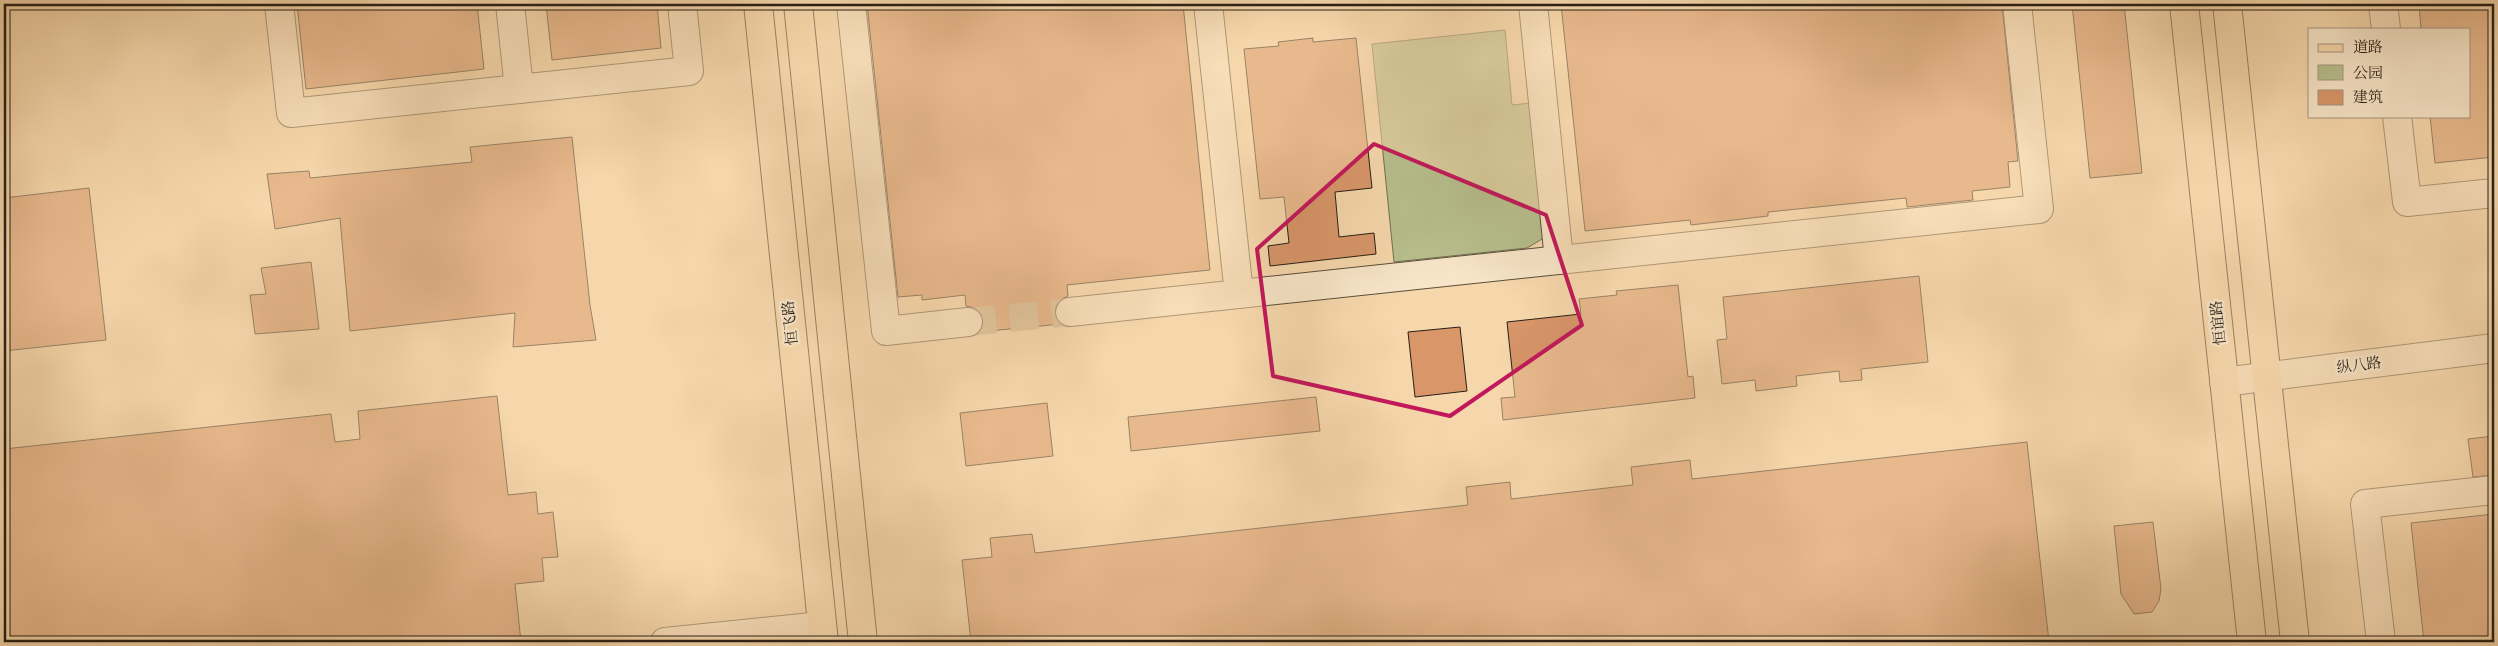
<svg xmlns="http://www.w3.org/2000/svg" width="2498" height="646" font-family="'Gentium Book Plus','Noto Serif SC',serif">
<rect width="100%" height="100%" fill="#f5d7ab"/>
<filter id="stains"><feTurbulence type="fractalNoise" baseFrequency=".004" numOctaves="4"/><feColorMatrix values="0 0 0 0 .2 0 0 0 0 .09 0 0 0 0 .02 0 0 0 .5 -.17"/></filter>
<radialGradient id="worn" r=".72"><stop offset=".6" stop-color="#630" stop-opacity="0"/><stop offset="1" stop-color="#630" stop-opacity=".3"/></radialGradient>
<!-- green -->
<polygon fill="#b7bf8d" stroke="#706f52" points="1505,30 1512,105 1531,103 1547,236 1527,248 1394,262 1372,44"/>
<!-- building -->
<g fill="#d89669" stroke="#281f16">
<polygon points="297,4 477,4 484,69 306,89"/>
<polygon points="546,4 657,4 661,48 552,60"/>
<polygon points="867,4 1183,4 1210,270 1067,285 1068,296 1060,300 1056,306 1054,313 1061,324 979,332 983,320 980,312 975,308 966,306 965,295 922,300 922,295 898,297"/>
<polygon points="1561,4 2002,4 2018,161 2008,162 2010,187 1972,191 1973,200 1907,207 1906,198 1768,212 1768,216 1691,225 1690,220 1585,231"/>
<polygon points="2072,4 2124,4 2142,173 2090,178"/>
<polygon points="2419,4 2494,4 2494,157 2435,163 2430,116 2469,116 2469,29 2421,29"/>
<polygon points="1313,38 1313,42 1356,38 1372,188 1335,192 1339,237 1374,233 1376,254 1270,266 1268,246 1289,243 1284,197 1260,199 1244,49 1279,46 1278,42"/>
<polygon points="572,137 590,305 596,340 513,347 515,313 350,331 340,218 275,229 267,174 309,171 310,178 472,162 470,147"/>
<polygon points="89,188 106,340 4,351 4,198"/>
<polygon points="311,262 319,329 255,334 250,295 266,294 261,268"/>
<polygon points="1919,276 1928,362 1861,369 1862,380 1840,382 1839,371 1796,376 1797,386 1756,391 1755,380 1722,384 1717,340 1727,339 1723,297"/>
<polygon points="1678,285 1688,377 1693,376 1695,398 1503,420 1501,398 1515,397 1507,322 1581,314 1579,299 1617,295 1616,291"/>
<polygon points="1460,327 1467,391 1415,397 1408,332"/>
<polygon points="497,396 508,495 536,492 538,514 553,512 558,557 542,558 544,581 515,584 521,642 4,642 4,449 331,414 335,442 360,439 358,411"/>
<polygon points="1316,397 1320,431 1131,451 1128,417"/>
<polygon points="1047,403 1053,456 966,466 960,413"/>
<polygon points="2494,436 2494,475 2473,477 2468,439"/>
<polygon points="2027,442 2049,642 971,642 962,560 992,557 990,538 1032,534 1035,553 1468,505 1466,487 1510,482 1511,499 1633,485 1631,467 1690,460 1692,479"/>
<polygon points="2494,514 2494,642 2424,642 2411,523"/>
<polygon points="2153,522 2161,589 2159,601 2152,612 2134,614 2121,594 2114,526"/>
</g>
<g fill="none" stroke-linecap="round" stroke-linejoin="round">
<!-- minor-tunnel -->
<polyline stroke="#ccb28d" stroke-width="28" stroke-dasharray="28 14" stroke-linecap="butt" points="968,322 1070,312"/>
<!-- minor casing -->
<g stroke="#5b4d3b" stroke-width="30">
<g id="minor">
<polyline points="279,4 291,113 519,89"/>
<polyline points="510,4 519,89 689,71 682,4"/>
<polyline points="851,4 886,331 968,322"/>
<polyline points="1208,4 1239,294"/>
<polyline points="1533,4 1559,260"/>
<polyline points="2383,4 2386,29"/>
<polyline points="2397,116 2407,202 2494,193"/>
<polyline points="1070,312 2039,209 2017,4"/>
<polyline points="2224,382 2494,348"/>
<polyline points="665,642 822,626"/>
<polyline points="2381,642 2365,504 2494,490"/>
</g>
</g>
<!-- major casing -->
<g stroke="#281f16" stroke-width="30">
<g id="major">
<polyline points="758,4 824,642"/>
<polyline points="798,4 863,642"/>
<polyline points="2184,4 2252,642"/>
<polyline points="2227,4 2295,642"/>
</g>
</g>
<!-- minor -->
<use href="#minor" stroke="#f8e5c8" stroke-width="28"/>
<!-- major -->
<use href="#major" stroke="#f5d7ab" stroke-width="28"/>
</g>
<!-- marked area -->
<path d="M0 0H2498V646H0ZM1374,144L1546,215L1582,325L1450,416L1273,376L1257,249Z" fill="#f5d7ab" fill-opacity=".55" fill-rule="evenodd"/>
<path fill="none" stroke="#c2185b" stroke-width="4" stroke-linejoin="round" d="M1374,144L1546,215L1582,325L1450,416L1273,376L1257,249Z"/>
<g text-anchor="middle" stroke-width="5" stroke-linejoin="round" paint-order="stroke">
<!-- street labels -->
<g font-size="15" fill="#281f16" stroke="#f8e5c8">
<text transform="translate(790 323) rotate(-96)" y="5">恒飞路</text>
<text transform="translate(2218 323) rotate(-96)" y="5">恒谊路</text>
<text transform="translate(2359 365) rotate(-7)" y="5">纵八路</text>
</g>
</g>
<!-- margin -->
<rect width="2498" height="646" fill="none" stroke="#f5d7ab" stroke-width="20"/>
<rect x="5" y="5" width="2488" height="636" fill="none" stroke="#281f16" stroke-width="2.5"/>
<rect x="10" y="10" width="2478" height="626" fill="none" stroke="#281f16"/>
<!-- legend -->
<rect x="2308" y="28" width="162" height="90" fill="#f8e5c8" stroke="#a59681"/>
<rect x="2318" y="44" width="25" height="8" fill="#f5d7ab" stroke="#a59681"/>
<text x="2353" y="52" font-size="15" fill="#281f16">道路</text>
<rect x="2318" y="65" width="25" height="15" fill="#b7bf8d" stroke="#a59681"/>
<text x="2353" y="78" font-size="15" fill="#281f16">公园</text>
<rect x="2318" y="90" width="25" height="15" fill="#d89669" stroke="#a59681"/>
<text x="2353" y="102" font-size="15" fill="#281f16">建筑</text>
<rect width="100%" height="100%" filter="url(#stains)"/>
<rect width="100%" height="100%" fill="url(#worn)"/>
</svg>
